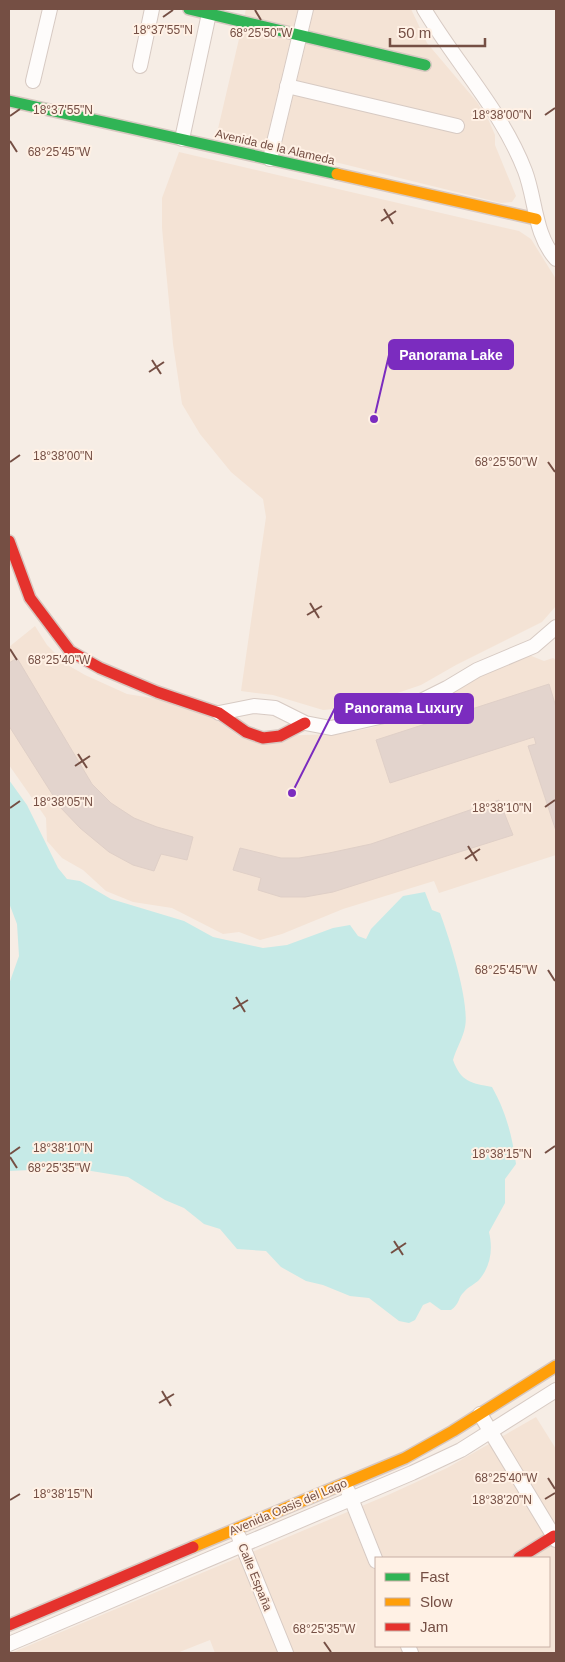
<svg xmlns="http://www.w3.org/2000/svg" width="565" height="1662" font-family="Arial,sans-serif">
<rect width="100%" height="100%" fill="#f6ede5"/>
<!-- residential -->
<g fill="#f4e3d5" fill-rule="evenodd">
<polygon points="246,9 411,9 427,43 477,102 489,121 495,135 495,145 516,196 512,202 501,203 217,133"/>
<polygon points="179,152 519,231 531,239 556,279 556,606 542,622 456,665 421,685 356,707 323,710 273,695 241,691 266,517 263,499 231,472 200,434 182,404 173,344 162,228 162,198"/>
<polygon points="35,626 47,645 66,664 85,675 127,694 158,699 208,714 240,737 338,734 371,728 412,714 441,700 462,684 529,655 544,661 553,658 556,660 556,855 439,893 434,881 343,909 282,934 260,940 239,932 223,934 172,908 133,902 106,891 83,870 62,858 47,841 46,818 9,765 9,647"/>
<path d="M536,1417L556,1449V1653H215L210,1640L177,1653H11L388,1495L447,1468ZM376,1558H549V1646H376Z"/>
</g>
<!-- water -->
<path fill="#c6eae7" d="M9,780L27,805L58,868L67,879L80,881L111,899L184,921L213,937L263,948L287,945L333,928L350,925L358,936L366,939L371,929L403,896L425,892L432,910L440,913C449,937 470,1003 465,1027C463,1038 456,1049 453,1060C461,1082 471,1083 492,1087C506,1112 512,1135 516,1164L505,1179V1203L489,1232C493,1249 491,1266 479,1280C475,1284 468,1287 464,1292C458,1297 460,1304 451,1310H441L430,1302L423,1305L415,1320L409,1323L399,1321L369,1298L350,1296L323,1285L306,1281L281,1267L266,1251L237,1249L220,1229L204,1224L184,1208L165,1200L128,1177L73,1168L9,1171V984L19,956L17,924L9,903Z"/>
<!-- building -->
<g fill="#e3d4cd" stroke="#dfcfc7">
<polygon points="17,658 92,784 111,803 134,818 157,827 193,837 187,860 161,854 154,871 133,865 109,852 80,828 61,808 9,726 9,663"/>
<polygon points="549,684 556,707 556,831 528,746 536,744 534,737 390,783 376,740"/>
<polygon points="499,800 513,835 333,892 305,897 281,897 258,890 261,878 233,870 240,848 281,858 299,858 329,853 371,844"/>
</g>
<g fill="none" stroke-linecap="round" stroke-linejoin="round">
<!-- street casing -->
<g stroke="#d7cac3" stroke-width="16">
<g id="street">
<path d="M424,9C456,63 502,111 525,171C536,200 534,234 556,259"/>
<polyline points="140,66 152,9"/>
<polyline points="33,81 50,9"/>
<polyline points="287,86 457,126"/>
<polyline points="182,139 210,9"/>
<polyline points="270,159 306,9"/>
<polyline points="219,713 254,706 275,708 305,723 331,728 397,713 447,688 477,670 534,646 556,627"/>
<polyline points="480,1414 556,1540"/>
<polyline points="348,1491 376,1561"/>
<polyline points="239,1537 286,1653"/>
<polyline points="9,1644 412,1473 461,1450 556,1390"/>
<polyline points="408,1646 411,1653"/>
</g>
</g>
<!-- fast casing -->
<g stroke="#d7c8c1" stroke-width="14">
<g id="fast">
<polyline points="189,9 425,65"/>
<polyline points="9,101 337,174"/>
</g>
</g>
<!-- slow casing -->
<g stroke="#d7c8c1" stroke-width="14">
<g id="slow">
<polyline points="337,174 536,219"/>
<polyline points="193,1547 405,1458 453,1431 556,1366"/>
</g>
</g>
<!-- jam casing -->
<g stroke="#d7c8c1" stroke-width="14">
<g id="jam">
<polyline points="9,541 30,598 70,651 100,668 157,692 219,713 246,732 263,738 280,736 305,723"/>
<polyline points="519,1558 554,1536"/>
<polyline points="9,1625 193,1547"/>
</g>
</g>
<!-- street -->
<use href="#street" stroke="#fefcfb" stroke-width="14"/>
<!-- fast -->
<use href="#fast" stroke="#30b455" stroke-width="11"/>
<!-- slow -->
<use href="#slow" stroke="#ff9f0a" stroke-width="11"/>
<!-- jam -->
<use href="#jam" stroke="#e5322d" stroke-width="11"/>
</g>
<!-- ticks -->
<path fill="none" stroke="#754f44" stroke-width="2" d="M255,10L261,20M163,17L173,10M545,115L555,108M10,116L20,109M10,141L17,152M384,209L393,224M381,221L396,211M152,360L161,374M149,372L164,362M10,462L20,455M548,462L555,472M310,603L319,618M307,615L322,606M10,649L17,660M78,754L87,768M75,766L90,756M545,807L555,800M10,808L20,801M468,846L477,861M465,859L480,849M548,970L555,981M236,997L245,1012M233,1009L248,1000M545,1153L555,1146M10,1154L20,1147M10,1157L17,1168M394,1241L403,1255M391,1253L406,1243M162,1391L171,1406M159,1403L174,1394M548,1478L555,1489M545,1499L555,1493M10,1500L20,1494M324,1642L331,1652"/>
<g text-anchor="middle" stroke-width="4" stroke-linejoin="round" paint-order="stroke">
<!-- street labels -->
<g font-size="12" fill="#754f44" stroke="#fff1e5">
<text transform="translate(275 147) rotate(13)" y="4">Avenida de la Alameda</text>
<text transform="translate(288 1507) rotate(-23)" y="4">Avenida Oasis del Lago</text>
<text transform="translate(255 1577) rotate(68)" y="4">Calle España</text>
</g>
</g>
<g font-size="12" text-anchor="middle" fill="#754f44" stroke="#fff1e5" stroke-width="4" stroke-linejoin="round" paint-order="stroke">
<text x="163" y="34">18°37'55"N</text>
<text x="261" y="37">68°25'50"W</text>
<text x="63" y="114">18°37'55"N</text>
<text x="502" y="119">18°38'00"N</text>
<text x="59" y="156">68°25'45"W</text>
<text x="63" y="460">18°38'00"N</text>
<text x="506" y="466">68°25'50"W</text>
<text x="59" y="664">68°25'40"W</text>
<text x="63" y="806">18°38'05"N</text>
<text x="502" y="812">18°38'10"N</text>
<text x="506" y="974">68°25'45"W</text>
<text x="63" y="1152">18°38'10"N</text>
<text x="502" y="1158">18°38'15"N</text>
<text x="59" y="1172">68°25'35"W</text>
<text x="506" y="1482">68°25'40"W</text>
<text x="63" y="1498">18°38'15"N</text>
<text x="502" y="1504">18°38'20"N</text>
<text x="324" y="1633">68°25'35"W</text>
</g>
<!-- callouts -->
<path fill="none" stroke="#7b2cbf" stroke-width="2" d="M374 419L389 355M292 793L335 708"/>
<g fill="#7b2cbf" stroke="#fff1e5" stroke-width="2">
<circle cx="374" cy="419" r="5"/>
<circle cx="292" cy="793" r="5"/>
</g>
<g fill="#7b2cbf" stroke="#7b2cbf" stroke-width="2">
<rect x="389" y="340" width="124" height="29" rx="5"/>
<rect x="335" y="694" width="138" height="29" rx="5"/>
</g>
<g font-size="14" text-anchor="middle" font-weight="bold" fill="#fff">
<text x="451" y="360">Panorama Lake</text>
<text x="404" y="713">Panorama Luxury</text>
</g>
<!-- border -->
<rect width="565" height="1662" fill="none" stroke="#754f44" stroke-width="20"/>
<!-- legend -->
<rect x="375" y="1557" width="175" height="90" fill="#fff1e5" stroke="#c8b0a5"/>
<rect x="385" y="1573" width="25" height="8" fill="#30b455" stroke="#c8b0a5"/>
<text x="420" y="1582" font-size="15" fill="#754f44">Fast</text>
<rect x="385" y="1598" width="25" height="8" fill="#ff9f0a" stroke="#c8b0a5"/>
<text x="420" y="1607" font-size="15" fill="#754f44">Slow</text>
<rect x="385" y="1623" width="25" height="8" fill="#e5322d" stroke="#c8b0a5"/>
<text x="420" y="1632" font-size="15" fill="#754f44">Jam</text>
<!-- scale -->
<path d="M390 38v8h95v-8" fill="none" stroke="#754f44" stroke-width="2.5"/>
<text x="398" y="38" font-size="15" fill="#754f44" stroke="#fff1e5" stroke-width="4" paint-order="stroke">50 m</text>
</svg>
